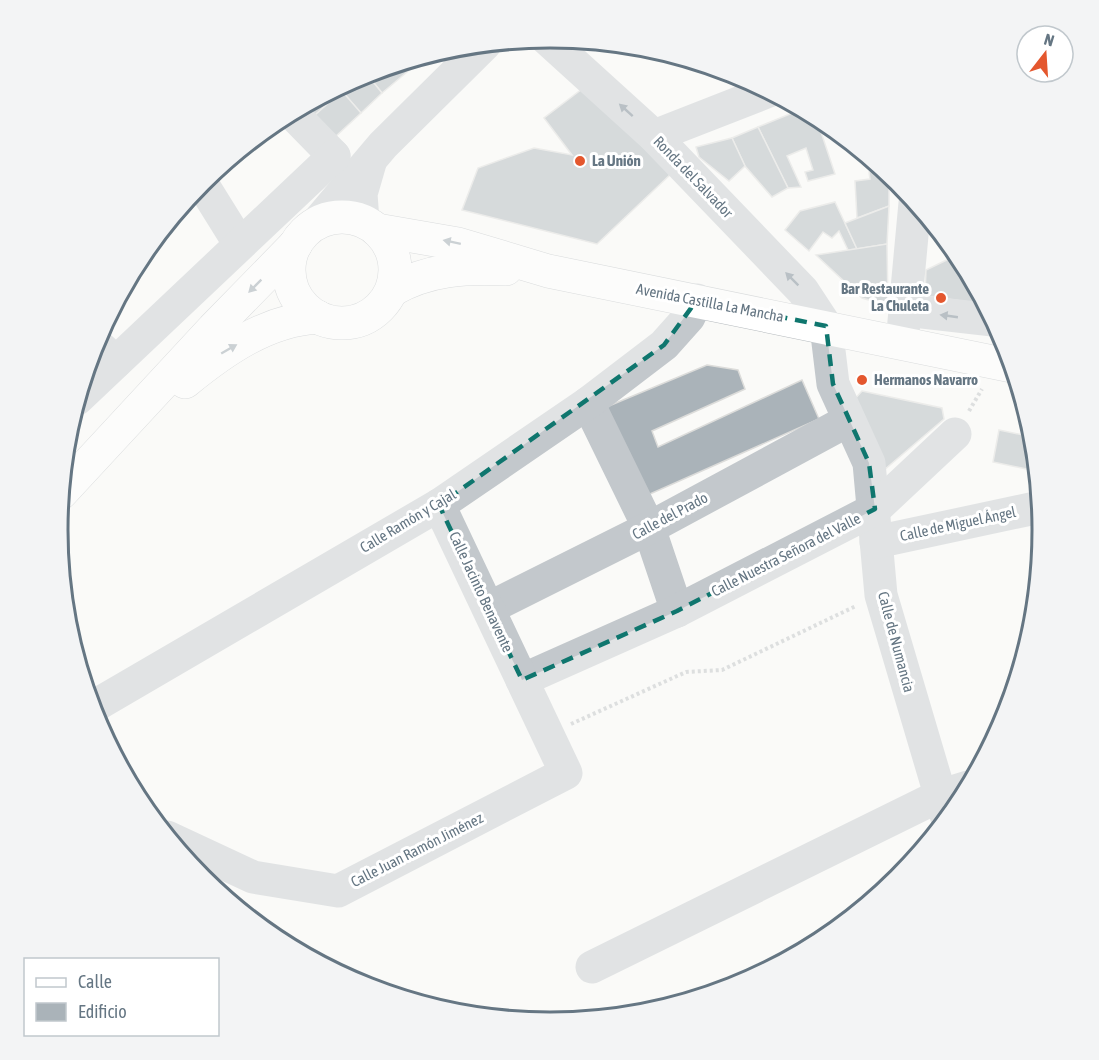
<svg xmlns="http://www.w3.org/2000/svg" width="1099" height="1060" font-family="'Asap Condensed',sans-serif">
<rect width="100%" height="100%" fill="#fafaf8"/>
<g fill="none" stroke-linecap="round" stroke-linejoin="round">
<!-- stream -->
<polyline stroke="#bbc7cb" stroke-width="8" points="331,969 433,1007"/>
</g>
<!-- building -->
<g fill="#aab3b9" stroke="#dcdcda" stroke-width="1.5">
<polygon points="408,61 413,67 382,93 366,73"/>
<polygon points="366,73 382,93 361,113 338,87"/>
<polygon points="590,83 673,172 597,244 462,210 478,168 534,148 572,155 544,118"/>
<polygon points="338,87 342,91 315,115 305,105"/>
<polygon points="342,91 361,113 335,137 315,115"/>
<polygon points="802,109 816,117 835,174 808,181 805,172 813,170 806,148 787,156 801,187 788,188 758,127"/>
<polygon points="758,127 788,188 772,197 745,166 732,138"/>
<polygon points="732,138 745,166 729,181 699,157 696,147"/>
<polygon points="881,168 889,174 889,206 857,218 855,181 870,179 869,172"/>
<polygon points="835,202 857,249 848,250 839,231 832,238 823,232 809,251 785,230 800,211"/>
<polygon points="889,206 887,244 857,249 845,223"/>
<polygon points="887,244 888,306 862,298 816,255"/>
<polygon points="957,255 959,257 984,304 925,296 926,270"/>
<polygon points="707,365 738,370 745,389 652,431 658,447 802,380 819,419 641,498 604,408"/>
<polygon points="862,391 942,408 944,419 884,470 853,401"/>
<polygon points="999,430 1033,437 1036,471 993,462"/>
</g>
<g fill="none" stroke-linecap="round" stroke-linejoin="round">
<!-- major casing -->
<g stroke="#b5babe" stroke-width="34">
<g id="major">
<circle cx="342" cy="270" r="53"/>
<polyline points="377,230 458,244 548,271 1012,366"/>
<path d="M392,290C428,269 466,267 506,269"/>
<path d="M185,382C224,350 267,320 318,317"/>
<polyline points="61,493 213,329 296,244"/>
</g>
</g>
<!-- path -->
<g stroke="#bbbfc2" stroke-width="4" stroke-dasharray="3 3" stroke-linecap="butt">
<polyline points="969,411 982,389"/>
<polyline points="571,724 686,672 722,670 856,606"/>
</g>
<!-- minor -->
<g stroke="#c3c8cc" stroke-width="33">
<polyline points="546,38 654,136 803,291 826,326 833,384 869,463 881,595 947,818"/>
<polyline points="291,112 334,156"/>
<polyline points="654,136 769,91"/>
<polyline points="201,182 239,243"/>
<polyline points="363,221 361,194 370,163"/>
<polyline points="317,223 383,145 485,44"/>
<polyline points="905,310 993,320"/>
<polyline points="94,342 116,362"/>
<polyline points="902,343 915,203"/>
<polyline points="77,399 334,156"/>
<polyline points="588,403 649,528 677,611"/>
<polyline points="876,542 1040,507"/>
<polyline points="489,608 649,528 849,420"/>
<polyline points="522,680 677,611 875,509 955,434"/>
<polyline points="91,708 439,505 588,403 664,345 689,317 697,300"/>
<polyline points="167,837 253,877 338,891 566,773 439,505"/>
<polyline points="592,967 939,796 968,787"/>
</g>
<!-- major -->
<use href="#major" stroke="#fff" stroke-width="33"/>
</g>
<!-- one-way arrows -->
<defs><path id="oneway-solid" d="M-6-.8H1V-3.2L6.5 0L1 3.2V.8H-6Z" transform="scale(1.5)"/></defs>
<g fill="#6a7a87">
<use href="#oneway-solid" transform="translate(626 110) rotate(-138)"/>
<use href="#oneway-solid" transform="translate(792 279) rotate(-135)"/>
<use href="#oneway-solid" transform="translate(949 316) rotate(-172)"/>
</g>
<g fill="#939fa8">
<use href="#oneway-solid" transform="translate(452 242) rotate(-168)"/>
<use href="#oneway-solid" transform="translate(255 286) rotate(135)"/>
<use href="#oneway-solid" transform="translate(229 349) rotate(-30)"/>
</g>
<!-- marked area -->
<path d="M0 0H1099V1060H0ZM697,300L826,326L833,384L869,463L875,509L677,611L522,680L439,505L664,345Z" fill="#fafaf8" fill-opacity=".55" fill-rule="evenodd"/>
<path fill="none" stroke="#0f766e" stroke-width="4.5" stroke-dasharray="12 8" stroke-linejoin="round" d="M697,300L826,326L833,384L869,463L875,509L677,611L522,680L439,505L664,345Z"/>
<!-- markers -->
<g fill="#e4572e" stroke="#fff" stroke-width="2">
<circle cx="580" cy="161" r="6"/>
<circle cx="941" cy="298" r="6"/>
<circle cx="862" cy="380" r="6"/>
</g>
<g text-anchor="middle" stroke-width="6" stroke-linejoin="round" paint-order="stroke">
<!-- poi labels -->
<g font-size="15" font-weight="bold" fill="#657683" stroke="#fff" text-anchor="start">
<text x="592" y="166">La Unión</text>
<text x="929" y="294" text-anchor="end">Bar Restaurante<tspan x="929" dy="17">La Chuleta</tspan></text>
<text x="874" y="385">Hermanos Navarro</text>
</g>
<!-- street labels -->
<g font-size="15" fill="#657683" stroke="#fff">
<text transform="translate(693 177) rotate(46)" y="5">Ronda del Salvador</text>
<text transform="translate(710 303) rotate(11)" y="5">Avenida Castilla La Mancha</text>
<text transform="translate(670 516) rotate(-28)" y="5">Calle del Prado</text>
<text transform="translate(408 521) rotate(-31)" y="5">Calle Ramón y Cajal</text>
<text transform="translate(958 524) rotate(-12)" y="5">Calle de Miguel Ángel</text>
<text transform="translate(786 555) rotate(-27)" y="5">Calle Nuestra Señora del Valle</text>
<text transform="translate(481 592) rotate(65)" y="5">Calle Jacinto Benavente</text>
<text transform="translate(896 642) rotate(75)" y="5">Calle de Numancia</text>
<text transform="translate(417 850) rotate(-27)" y="5">Calle Juan Ramón Jiménez</text>
</g>
</g>
<!-- crop -->
<path d="M0 0H1099V1060H0ZM68 530a482 482 0 1 1 964 0a482 482 0 1 1-964 0Z" fill="#f3f4f5" fill-rule="evenodd"/>
<path fill="none" stroke="#657683" stroke-width="3" d="M68 530a482 482 0 1 1 964 0a482 482 0 1 1-964 0Z"/>
<!-- legend -->
<rect x="24" y="958" width="195" height="78" fill="#ffffff" stroke="#c1c8cd" stroke-width="1.5"/>
<rect x="36" y="978" width="30" height="9" fill="#ffffff" stroke="#c1c8cd" stroke-width="1.5"/>
<text x="78" y="988" font-size="18" fill="#657683">Calle</text>
<rect x="36" y="1003" width="30" height="18" fill="#aab3b9" stroke="#c1c8cd" stroke-width="1.5"/>
<text x="78" y="1018" font-size="18" fill="#657683">Edificio</text>
<!-- north arrow -->
<g transform="translate(1045 54) rotate(17)"><circle r="28" fill="#ffffff" stroke="#c1c8cd" stroke-width="1.5"/>
<path d="M0-4.5L10 22L0 15L-10 22Z" fill="#e4572e"/>
<text y="-9" font-size="16" font-weight="bold" text-anchor="middle" fill="#657683">N</text>
</g>
</svg>
